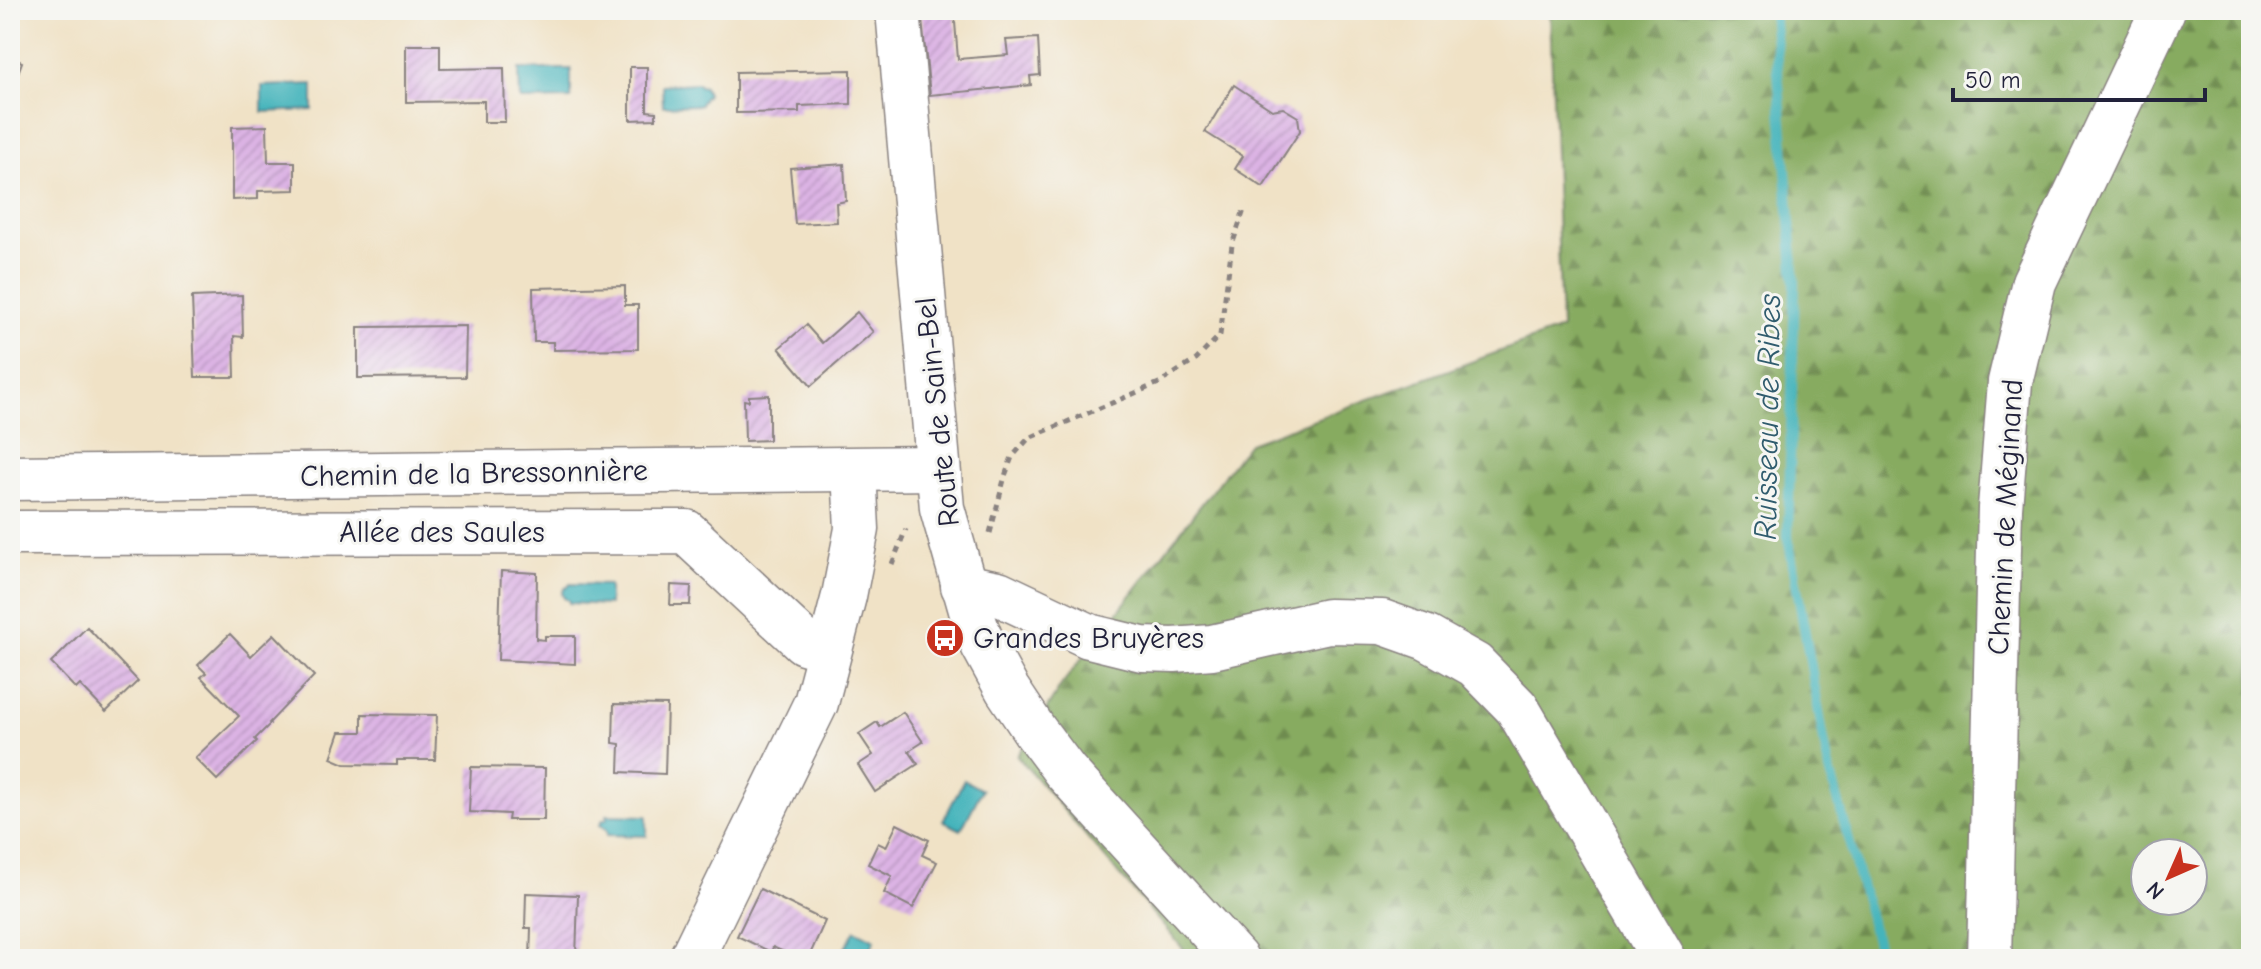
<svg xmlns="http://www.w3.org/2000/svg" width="2261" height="969" font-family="'Comic Neue',sans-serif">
<defs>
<pattern id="forest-firs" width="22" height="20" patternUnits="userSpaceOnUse" patternTransform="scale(2)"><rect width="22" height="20" fill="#87ab60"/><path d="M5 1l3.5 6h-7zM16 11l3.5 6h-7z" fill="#6e8b50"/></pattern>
<pattern id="building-hatch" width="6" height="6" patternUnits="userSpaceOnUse" patternTransform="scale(2)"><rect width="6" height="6" fill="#dcb3e4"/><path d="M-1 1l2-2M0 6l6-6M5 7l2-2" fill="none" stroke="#bc9ac4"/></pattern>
</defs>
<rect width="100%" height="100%" fill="#f6f6f2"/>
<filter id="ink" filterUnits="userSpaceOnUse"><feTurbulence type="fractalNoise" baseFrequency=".0125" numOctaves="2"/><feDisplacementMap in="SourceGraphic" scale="16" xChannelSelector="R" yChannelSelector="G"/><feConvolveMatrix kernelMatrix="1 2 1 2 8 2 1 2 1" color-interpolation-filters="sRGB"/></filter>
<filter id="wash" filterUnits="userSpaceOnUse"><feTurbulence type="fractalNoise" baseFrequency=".006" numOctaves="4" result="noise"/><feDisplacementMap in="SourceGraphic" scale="32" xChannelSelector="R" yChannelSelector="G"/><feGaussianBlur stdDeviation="1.8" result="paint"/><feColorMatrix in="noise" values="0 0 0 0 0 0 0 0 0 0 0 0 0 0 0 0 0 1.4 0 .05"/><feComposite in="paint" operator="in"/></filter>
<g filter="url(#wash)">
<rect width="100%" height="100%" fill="#f0e2c6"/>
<!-- forest -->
<path fill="url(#forest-firs)" stroke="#54664e" stroke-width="2" fill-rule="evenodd" d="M1550,10H2251V959H1192L1017,756L1062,684L1249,443L1561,329ZM2145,853H2193V901H2145Z"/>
<!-- water -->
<g fill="#44b4bb" stroke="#336b7b" stroke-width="2">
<polygon points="519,69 571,69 571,99 520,100"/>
<polygon points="698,83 699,86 704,87 707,94 699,105 663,106 662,85"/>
<polygon points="313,84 313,110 262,112 262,86"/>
<polygon points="570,584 609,585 609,605 569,603 569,601 564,598 562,594 564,589 569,586"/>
<polygon points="964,780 982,790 961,830 943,821"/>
<polygon points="607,815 647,816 647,836 607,835 607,830 600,825 603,819 607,819"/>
<polygon points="855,930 875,940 865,959 839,959"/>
</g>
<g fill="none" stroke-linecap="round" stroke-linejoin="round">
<!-- stream -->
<polyline stroke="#44b4bb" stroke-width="10" points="1773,10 1795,283 1788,537 1828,763 1881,959"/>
</g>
<g id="blocks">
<!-- building -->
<g fill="url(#building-hatch)">
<polygon points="921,10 954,10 958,59 1008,55 1006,40 1038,38 1040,75 1030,76 1031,85 930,95"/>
<polygon points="406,45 440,45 440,69 504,68 505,122 484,122 484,101 406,102"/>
<polygon points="10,57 22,62 10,95"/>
<polygon points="630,67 647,67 647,111 656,112 656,119 630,120"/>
<polygon points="851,70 851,104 799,106 799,112 736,113 736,72"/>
<polygon points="1234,85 1272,110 1283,108 1298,117 1300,131 1263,187 1235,169 1243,156 1205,132"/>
<polygon points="267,126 268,162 295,162 295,190 258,191 258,199 232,200 232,127"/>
<polygon points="844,164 846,201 836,203 837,222 795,224 790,168"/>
<polygon points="625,286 625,305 638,305 638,349 553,350 553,342 534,342 533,288"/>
<polygon points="242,295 243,337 234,336 235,377 195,377 192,297"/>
<polygon points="857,312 873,332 811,386 779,348 806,325 822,343"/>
<polygon points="466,326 465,377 358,378 358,327"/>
<polygon points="769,395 769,440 745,441 744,400 749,401 749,396"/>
<polygon points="501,571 537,573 536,639 545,640 545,636 575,636 575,664 498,660"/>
<polygon points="671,585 691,586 690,605 670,605"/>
<polygon points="87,627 138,681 106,712 80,685 76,689 51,663"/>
<polygon points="230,634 251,656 274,634 314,676 269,723 270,724 255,739 257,741 217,780 195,758 239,716 201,677 206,673 198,665"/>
<polygon points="614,704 667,705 665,774 619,772 620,744 613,743"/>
<polygon points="903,712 923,742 909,751 918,764 875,792 858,765 873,755 859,734 877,722 880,727"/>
<polygon points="362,714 437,715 435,760 397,760 397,765 345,764 331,758 340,732 362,732"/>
<polygon points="471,767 545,768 544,820 508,820 509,814 469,812"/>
<polygon points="897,824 929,840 922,855 937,862 913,908 884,893 892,876 868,864 878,843 886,847"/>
<polygon points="760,889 825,921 808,959 800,959 773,947 771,952 737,936"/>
<polygon points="526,893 578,895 576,959 530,959 531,928 525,928"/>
</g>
</g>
</g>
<g filter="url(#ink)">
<use href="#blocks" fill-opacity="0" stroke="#898280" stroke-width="2"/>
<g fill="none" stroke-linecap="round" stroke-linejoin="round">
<!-- minor casing -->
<g stroke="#898280" stroke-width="47">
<g id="minor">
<polyline points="10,478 938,468"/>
<polyline points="10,533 686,532 804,642 829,649"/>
<polyline points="963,586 998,593 1089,636 1142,649 1174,650 1212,647 1328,621 1382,622 1427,638 1475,665 1517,708 1664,959"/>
<polyline points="691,959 816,703 844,596 857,529 854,470"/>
<polyline points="1989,959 2000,508 2010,382 2034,282 2163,10"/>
</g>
</g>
<!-- major casing -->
<g stroke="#898280" stroke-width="47">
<polyline id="major" points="898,10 942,508 975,624 983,645 1007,689 1035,731 1065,771 1236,959"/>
</g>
<!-- path -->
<g stroke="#898280" stroke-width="5" stroke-dasharray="6 6" stroke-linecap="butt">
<polyline points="990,533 1005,476 1012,457 1029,438 1159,383 1196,360 1220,335 1232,245 1245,207"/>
<polyline points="892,564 906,529"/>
</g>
<!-- minor -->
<use href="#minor" stroke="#fff" stroke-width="44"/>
<!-- major -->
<use href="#major" stroke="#fff" stroke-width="44"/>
</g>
</g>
<!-- icons -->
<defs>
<g id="bus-disc" transform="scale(2)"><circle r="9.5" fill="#c8321e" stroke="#f6f6f2"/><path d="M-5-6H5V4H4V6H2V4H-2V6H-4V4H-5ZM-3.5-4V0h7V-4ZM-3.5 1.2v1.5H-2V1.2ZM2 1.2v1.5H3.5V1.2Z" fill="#fff"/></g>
</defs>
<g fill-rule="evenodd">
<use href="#bus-disc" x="945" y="638"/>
</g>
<g text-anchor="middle" stroke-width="6" stroke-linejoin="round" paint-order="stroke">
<!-- street labels -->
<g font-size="30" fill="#22223b" stroke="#f6f6f2">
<text transform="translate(937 412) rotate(-96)" y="10">Route de Sain-Bel</text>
<text transform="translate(474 473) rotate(-1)" y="10">Chemin de la Bressonnière</text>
<text transform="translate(2005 517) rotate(-87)" y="10">Chemin de Méginand</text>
<text x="442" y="542">Allée des Saules</text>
</g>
<!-- poi labels -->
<g font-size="30" fill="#22223b" stroke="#f6f6f2" text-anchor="start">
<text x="973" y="648">Grandes Bruyères</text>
</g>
<!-- water labels -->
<g font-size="32" font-style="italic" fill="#305c6e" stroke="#f6f6f2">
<text transform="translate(1767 417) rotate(-89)" y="11">Ruisseau de Ribes</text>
</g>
</g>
<!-- margin -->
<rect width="2261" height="969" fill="none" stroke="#f6f6f2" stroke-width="40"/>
<!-- north arrow -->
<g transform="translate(2169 877) rotate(225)"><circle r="38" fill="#f6f6f2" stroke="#a1a1a9" stroke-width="2"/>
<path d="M0-6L14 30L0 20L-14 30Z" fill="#c8321e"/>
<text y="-12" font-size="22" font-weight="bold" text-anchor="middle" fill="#22223b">N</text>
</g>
<!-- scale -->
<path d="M1953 88v12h252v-12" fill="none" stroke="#22223b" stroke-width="4"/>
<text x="1965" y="88" font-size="24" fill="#22223b" stroke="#f6f6f2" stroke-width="6" paint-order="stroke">50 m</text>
</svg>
